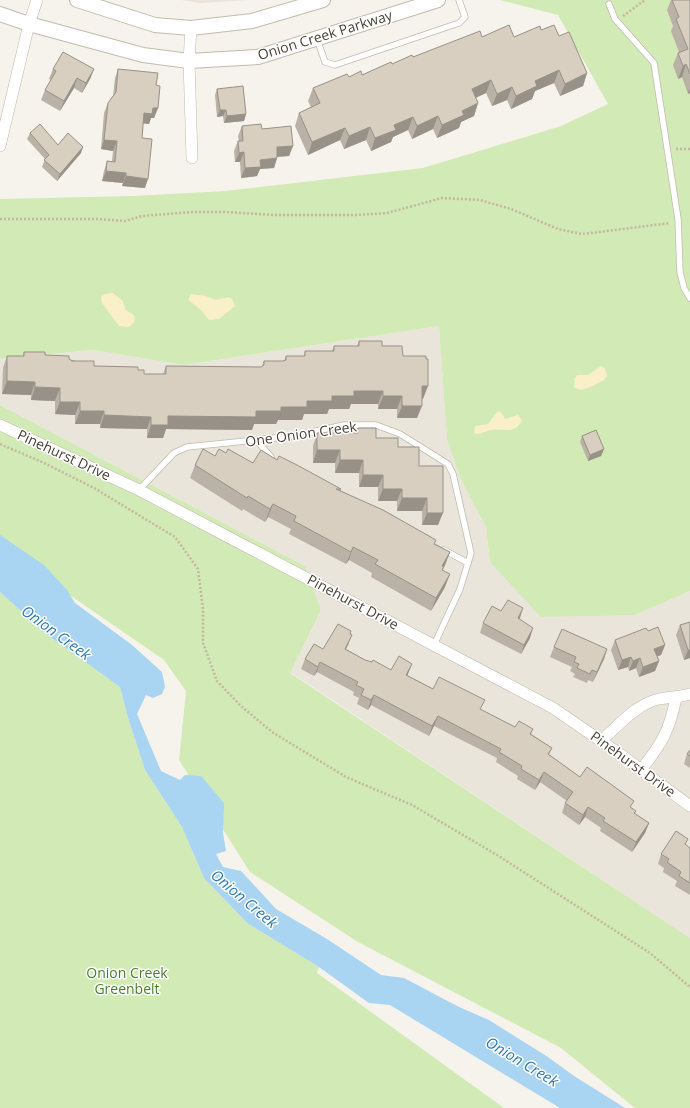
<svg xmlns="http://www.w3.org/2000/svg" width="690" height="1108" font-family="'Open Sans',sans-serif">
<rect width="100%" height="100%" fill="#f6f3ec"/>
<!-- residential -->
<g fill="#eae5da">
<polygon points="181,0 249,0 200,3"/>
<polygon points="439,326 447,440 461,480 486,527 490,562 635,615 690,591 690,938 290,672 321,610 305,566 0,405 0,359 93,350 184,365"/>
</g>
<!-- green -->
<g fill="#d2eab5">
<polygon points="500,0 690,0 690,591 635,615 541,617 490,562 486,527 461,480 447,440 439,326 184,365 93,350 0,359 0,199 133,196 225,191 423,168 561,126 608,104 558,15"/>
<polygon points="0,405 305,566 321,610 290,673 690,938 690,1108 635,1108 561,1048 358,942 250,872 179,760 186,691 164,660 0,547"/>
<polygon points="0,592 46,634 120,687 128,718 145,770 182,827 204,878 247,923 319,967 317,973 504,1108 0,1108"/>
</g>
<!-- sand -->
<g fill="#f9efc9">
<polygon points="113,293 122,300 126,310 134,315 135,321 129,327 119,326 102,303 101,297 105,294"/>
<polygon points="191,294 206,296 216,300 229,297 232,299 235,306 219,319 209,320 200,309 188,300"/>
<path d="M601,366L605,368L607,376L604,380C596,384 582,394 574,387L575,378L577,375H588Z"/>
<path d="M498,411L501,412L505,419L518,415L522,420C515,435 504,428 492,430C485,430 481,436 474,433L475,426L488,424Z"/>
</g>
<!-- water -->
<polygon fill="#a9d4f2" points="0,535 44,565 67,590 75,603 132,645 162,672 165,687 162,694 153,698 146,695 137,714 161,771 180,780 185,775 201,776 224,803 223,833 226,851 216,854 223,867 241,871 276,909 327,939 381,975 404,978 459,1007 489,1020 548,1057 574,1076 625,1108 560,1108 390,1005 369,1003 319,967 247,923 204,878 182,827 145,770 128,718 120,687 46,634 0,592"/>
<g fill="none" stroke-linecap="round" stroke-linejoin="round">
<!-- service casing -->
<g stroke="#c2bbae" stroke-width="7">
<g id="service">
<polyline points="609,4 615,19 654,63 678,219 680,272 684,288 690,298"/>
<polyline points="317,39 325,62 335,65 459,23 465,17 459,0"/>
<polyline points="257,441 271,457"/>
<polyline points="139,490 174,453 187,447 294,436 344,425 376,425 400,434 448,464 453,474 471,553 460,589 434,645"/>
<polyline points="444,550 468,563"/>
</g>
</g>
<!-- minor casing -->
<g stroke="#c2bbae" stroke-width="12">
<g id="minor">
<polyline points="191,28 189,61 192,158"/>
<polyline points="0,146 29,24 37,0"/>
<polyline points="0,425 139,490 553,708 617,752 690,806"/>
<path d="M601,741C618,726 636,704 659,699C669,697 680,697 690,694"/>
<path d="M641,770C662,743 669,732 676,698"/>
</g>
</g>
<!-- tertiary casing -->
<g stroke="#c2bbae" stroke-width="16">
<g id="tertiary">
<polyline points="77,0 155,25 191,28 252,21 323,0"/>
<polyline points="0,14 29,24 143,55 189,61 258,57 438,0"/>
</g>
</g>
<!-- path -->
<g stroke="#c4b79f" stroke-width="2.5" stroke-dasharray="2 2" stroke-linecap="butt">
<polyline points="623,16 645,0"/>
<polyline points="676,149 690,149"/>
<polyline points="0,219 97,219 125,221 142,216 192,212 225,212 274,215 357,215 387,213 442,198 480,200 511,209 558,229 582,234 670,223"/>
<polyline points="0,444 42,462 94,488 175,537 198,569 203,609 203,643 217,681 241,706 272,732 346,777 412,805 497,855 650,953 690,987"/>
</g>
<!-- service -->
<use href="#service" stroke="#fff" stroke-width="5.5"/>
<!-- minor -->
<use href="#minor" stroke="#fff" stroke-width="11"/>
<!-- tertiary -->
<use href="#tertiary" stroke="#fff" stroke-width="14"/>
</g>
<!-- wall -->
<g fill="#bab2a6">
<polygon points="671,0 690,0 690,93 688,94 682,77 678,79 673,65 678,53 679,52 671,31 673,26 667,10"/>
<polygon points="541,30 559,36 587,73 583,86 560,96 554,83 535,91 532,99 511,109 507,100 492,106 486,93 476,98 478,103 474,116 461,122 459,128 437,138 433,129 412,139 408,130 393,137 391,142 371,151 366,140 344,149 340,140 308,155 295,126 299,113 311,107 308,101 313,88 349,77 362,75 392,64 413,57 482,37 514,37"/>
<polygon points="53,69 94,69 90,79 82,93 74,88 60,111 41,100 45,90 51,80 49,79"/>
<polygon points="118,69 156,85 158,108 154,118 151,118 149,124 143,123 142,138 145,188 122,186 123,183 102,181 104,171 107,161 112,161 113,151 101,149 104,113 108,103 113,96 115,78"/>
<polygon points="217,89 246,114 244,121 224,123 223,116 217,117 215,95"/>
<polygon points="242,126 262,129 293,146 289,156 277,157 277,158 274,168 260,169 257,176 241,178 240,162 235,162 234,151 238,141 239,141 238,136"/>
<polygon points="30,133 58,145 81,153 57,181 42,167 45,159 27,139"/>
<polygon points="359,341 382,346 403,356 423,399 422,399 417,418 397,418 397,409 378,409 378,404 351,404 349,409 329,409 327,414 304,414 302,420 278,420 276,424 254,424 252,430 166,429 163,438 147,438 147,429 100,428 100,424 75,424 75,415 55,414 55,401 31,400 31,395 2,394 3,368 7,356 23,356 24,352 69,359 94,366 138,370 144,374 163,374 166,366 261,367 262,366 264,361 284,361 286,356 304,356 305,351 332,351 334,346 357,346"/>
<polygon points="358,428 376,438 398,447 419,466 438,525 422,525 422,511 397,511 397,501 378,501 378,487 359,487 359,473 335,473 335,463 313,463 313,446 317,433 356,433"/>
<polygon points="582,436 604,449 601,456 588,461 580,442"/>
<polygon points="226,453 253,463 277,460 341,489 340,490 450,552 445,565 442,570 445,587 431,611 371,577 372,573 349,560 346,564 289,534 291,529 268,517 265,522 243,509 242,511 190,478 195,465 215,456"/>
<polygon points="501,611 519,619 530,638 521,654 480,633 483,623"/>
<polygon points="690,622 690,658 684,660 676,635 680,625"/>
<polygon points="648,631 665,645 661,655 657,656 659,661 655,671 639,677 636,668 629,671 628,667 618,670 611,650 615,640"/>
<polygon points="350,635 348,645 346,649 365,660 391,670 407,675 433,689 481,710 515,727 533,729 531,734 552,748 549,755 580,777 636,811 635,814 649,823 645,833 632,852 600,831 601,828 585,817 579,825 562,813 565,803 567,801 540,782 535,790 517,779 518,776 496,762 497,758 434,726 429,736 371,705 368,710 357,704 359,698 353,695 354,692 317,672 314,676 301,669 305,659 323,649"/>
<polygon points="554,647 607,649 604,659 593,682 588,680 587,683 573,677 575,674 570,671 572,667 550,657"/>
<polygon points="690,750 690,768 684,764 687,754"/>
<polygon points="686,845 690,848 690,895 675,886 677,881 663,872 664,868 658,864 661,854"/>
</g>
<!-- shaded-wall -->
<g fill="#979187">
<polygon points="686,64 682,77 678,79 683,66"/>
<polygon points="94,69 90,79 82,93 86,83"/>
<polygon points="559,70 554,83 535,91 532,99 511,109 516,96 535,81"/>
<polygon points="587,73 583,86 560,96 565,84"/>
<polygon points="77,78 74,88 60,111 64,101"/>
<polygon points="491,80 486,93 468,101 472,89"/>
<polygon points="512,87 507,100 492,106 497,94"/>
<polygon points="690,88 690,93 688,94"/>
<polygon points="478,103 474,116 461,122 459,128 437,138 442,125 462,111"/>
<polygon points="153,108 158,108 154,118 151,118 149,124 140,123 144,113"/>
<polygon points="220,110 226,110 223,116 217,117"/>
<polygon points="246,114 244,121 224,123 227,116"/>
<polygon points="438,116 433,129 412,139 417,126"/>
<polygon points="413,117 408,130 393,137 391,142 371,151 375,138 394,125"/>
<polygon points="370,127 366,140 344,149 349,136"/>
<polygon points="345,128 340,140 308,155 312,142"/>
<polygon points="104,140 117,141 113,151 101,149"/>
<polygon points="293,146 289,156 273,157 277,147"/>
<polygon points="83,147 81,153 57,181 60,174"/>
<polygon points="244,152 240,162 235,162 239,153"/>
<polygon points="277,158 274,168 260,169 257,176 241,178 245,168 260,160"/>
<polygon points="106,171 126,173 123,183 102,181"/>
<polygon points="126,176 148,179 145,188 122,186"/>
<polygon points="7,381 35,382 31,395 2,394"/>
<polygon points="422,386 428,386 423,399 417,399"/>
<polygon points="35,387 60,388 55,401 31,400"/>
<polygon points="354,391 383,391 378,404 351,404 349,409 329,409 327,414 304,414 302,420 278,420 276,424 254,424 252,430 166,429 163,438 147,438 151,425 168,416 256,411 307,401"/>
<polygon points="383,396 402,396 397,409 378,409"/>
<polygon points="60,402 80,402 75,415 55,414"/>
<polygon points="402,406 422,406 417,418 397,418"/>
<polygon points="80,411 104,411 100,424 75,424"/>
<polygon points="104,415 151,417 147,429 100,428"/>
<polygon points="604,449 601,456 588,461 590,455"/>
<polygon points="317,450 340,450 335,463 313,463"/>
<polygon points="340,460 363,460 359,473 335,473"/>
<polygon points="363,475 383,475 378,487 359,487"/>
<polygon points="383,489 402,489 397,501 378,501"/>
<polygon points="402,498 427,498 422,511 397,511"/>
<polygon points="273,504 268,517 265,522 270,509"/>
<polygon points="427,513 443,513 438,525 422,525"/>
<polygon points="353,547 349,560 346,564 351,552"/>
<polygon points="450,552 445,565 443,569 439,579 442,566"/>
<polygon points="450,574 445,587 431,611 436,598"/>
<polygon points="523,608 520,618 515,628 518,618"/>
<polygon points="533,628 530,638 521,654 524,645"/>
<polygon points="352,635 348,645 341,658 345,649"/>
<polygon points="665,645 661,655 651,658 654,649"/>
<polygon points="607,649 604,659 593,682 597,672"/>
<polygon points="688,650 690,650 690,658 684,660"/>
<polygon points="631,657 628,667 618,670 622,660"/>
<polygon points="640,658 636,668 629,671 633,661"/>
<polygon points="659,661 655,671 639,677 643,667"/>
<polygon points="320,662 317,672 314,676 318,667"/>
<polygon points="412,664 408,674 403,685 406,675"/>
<polygon points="374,695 371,705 368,710 371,700"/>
<polygon points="438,716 434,726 429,736 432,726"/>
<polygon points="544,772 540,782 535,790 539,780"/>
<polygon points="588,807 585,817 579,825 583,815"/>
<polygon points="649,823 645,833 632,852 636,842"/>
</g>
<!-- building -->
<g fill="#d8cfc1" stroke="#979187">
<polygon points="672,0 690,0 690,74 686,64 683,66 678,53 688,49 676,19 679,17"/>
<polygon points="509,25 514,37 540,26 541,30 554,25 559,36 569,32 587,73 565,84 559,70 535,81 537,86 516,96 512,87 497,94 491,80 472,89 478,103 462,111 464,115 442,125 438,116 417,126 413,117 394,125 396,130 375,138 370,127 349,136 345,128 312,142 299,113 320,103 313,88 347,74 349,77 361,71 362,75 391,62 392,64 412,55 413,57 480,31 482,37"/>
<polygon points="63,52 94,69 86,83 77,78 64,101 45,90 56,71 53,69"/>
<polygon points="118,69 158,73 156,85 160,86 158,108 153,108 152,114 144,113 142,138 152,139 148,179 126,176 126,173 106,171 107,161 115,162 117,141 104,140 108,103 116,92"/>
<polygon points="243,86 246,114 227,116 226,110 220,110 217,89"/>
<polygon points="40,124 58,145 68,133 83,147 60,174 44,160 49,155 30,133"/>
<polygon points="261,124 262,129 291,126 293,146 277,147 277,158 260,160 261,167 245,168 244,152 239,153 238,141 243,141 242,126"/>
<polygon points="359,341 382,341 382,346 402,346 403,356 426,356 426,359 428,359 428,386 422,386 422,406 402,406 402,396 383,396 383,391 354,391 354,396 332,396 332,401 307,401 307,407 281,407 281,411 256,411 256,417 168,416 168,425 151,425 151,417 104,415 104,411 80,411 80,402 60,402 60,388 35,387 35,382 7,381 7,356 24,356 24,352 45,352 45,355 69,356 69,359 72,361 94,361 94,366 138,367 138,370 144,370 144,374 166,374 166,366 261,367 264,365 264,361 283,361 286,360 286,356 305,356 305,351 334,351 334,346 359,346"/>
<polygon points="358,428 376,428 376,438 398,438 398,447 419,447 419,466 443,466 443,513 427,513 427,498 402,498 402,489 383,489 383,475 363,475 363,460 340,460 340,450 317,450 317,433 358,433"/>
<polygon points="596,430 604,449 590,455 582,436"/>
<polygon points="203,449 215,456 219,449 226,453 228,449 253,463 261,450 277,460 279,456 297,465 341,489 336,489 383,510 436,540 434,544 450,552 442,566 444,566 442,570 450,574 436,598 375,564 378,560 353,547 351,552 294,521 296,516 273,504 270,509 248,496 247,498 195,465"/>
<polygon points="508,600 523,608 518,618 533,628 524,645 483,623 492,606 501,611"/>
<polygon points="690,622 690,650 688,650 680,625"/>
<polygon points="338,624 351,631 350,634 352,635 345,649 365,660 372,662 373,660 391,670 399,656 412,664 406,675 433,689 439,677 485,700 480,709 515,727 519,721 533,729 530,734 552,748 548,754 580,777 587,767 634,801 630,807 636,811 634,813 649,823 636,842 603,821 605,818 588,807 583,815 565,803 573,792 544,772 539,780 521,769 522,766 499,752 501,749 438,716 432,726 374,695 371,700 361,695 364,689 356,685 358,682 320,662 318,667 305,659 314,644 323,649"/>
<polygon points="658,627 665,645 654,649 659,661 643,667 640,658 633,661 631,657 622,660 615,640 646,628 648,631"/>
<polygon points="562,629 607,649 597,672 592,670 590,674 577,668 579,664 574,662 576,657 554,647"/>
<polygon points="690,750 690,756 687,754"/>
<polygon points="676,831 688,839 685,844 690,848 690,883 679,876 681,872 667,862 669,859 661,854"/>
</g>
<g text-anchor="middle" stroke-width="3" stroke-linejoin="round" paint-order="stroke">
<!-- street labels -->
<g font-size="14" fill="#4b4439" stroke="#fff">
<text transform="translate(325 35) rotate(-17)" y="5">Onion Creek Parkway</text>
<text transform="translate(301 434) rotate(-8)" y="5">One Onion Creek</text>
<text transform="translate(64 455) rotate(25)" y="5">Pinehurst Drive</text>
<text transform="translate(353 602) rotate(28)" y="5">Pinehurst Drive</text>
<text transform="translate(633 764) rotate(36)" y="5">Pinehurst Drive</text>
</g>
<!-- park labels -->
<g font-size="14" fill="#4a7f2a" stroke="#fff">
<text x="127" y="978">Onion Creek<tspan x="127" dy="16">Greenbelt</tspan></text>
</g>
<!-- water labels -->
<g font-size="15" font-style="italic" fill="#2e7ab2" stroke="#fff">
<text transform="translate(56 633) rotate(36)" y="5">Onion Creek</text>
<text transform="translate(244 899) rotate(40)" y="5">Onion Creek</text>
<text transform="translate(522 1062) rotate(31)" y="5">Onion Creek</text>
</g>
</g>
</svg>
